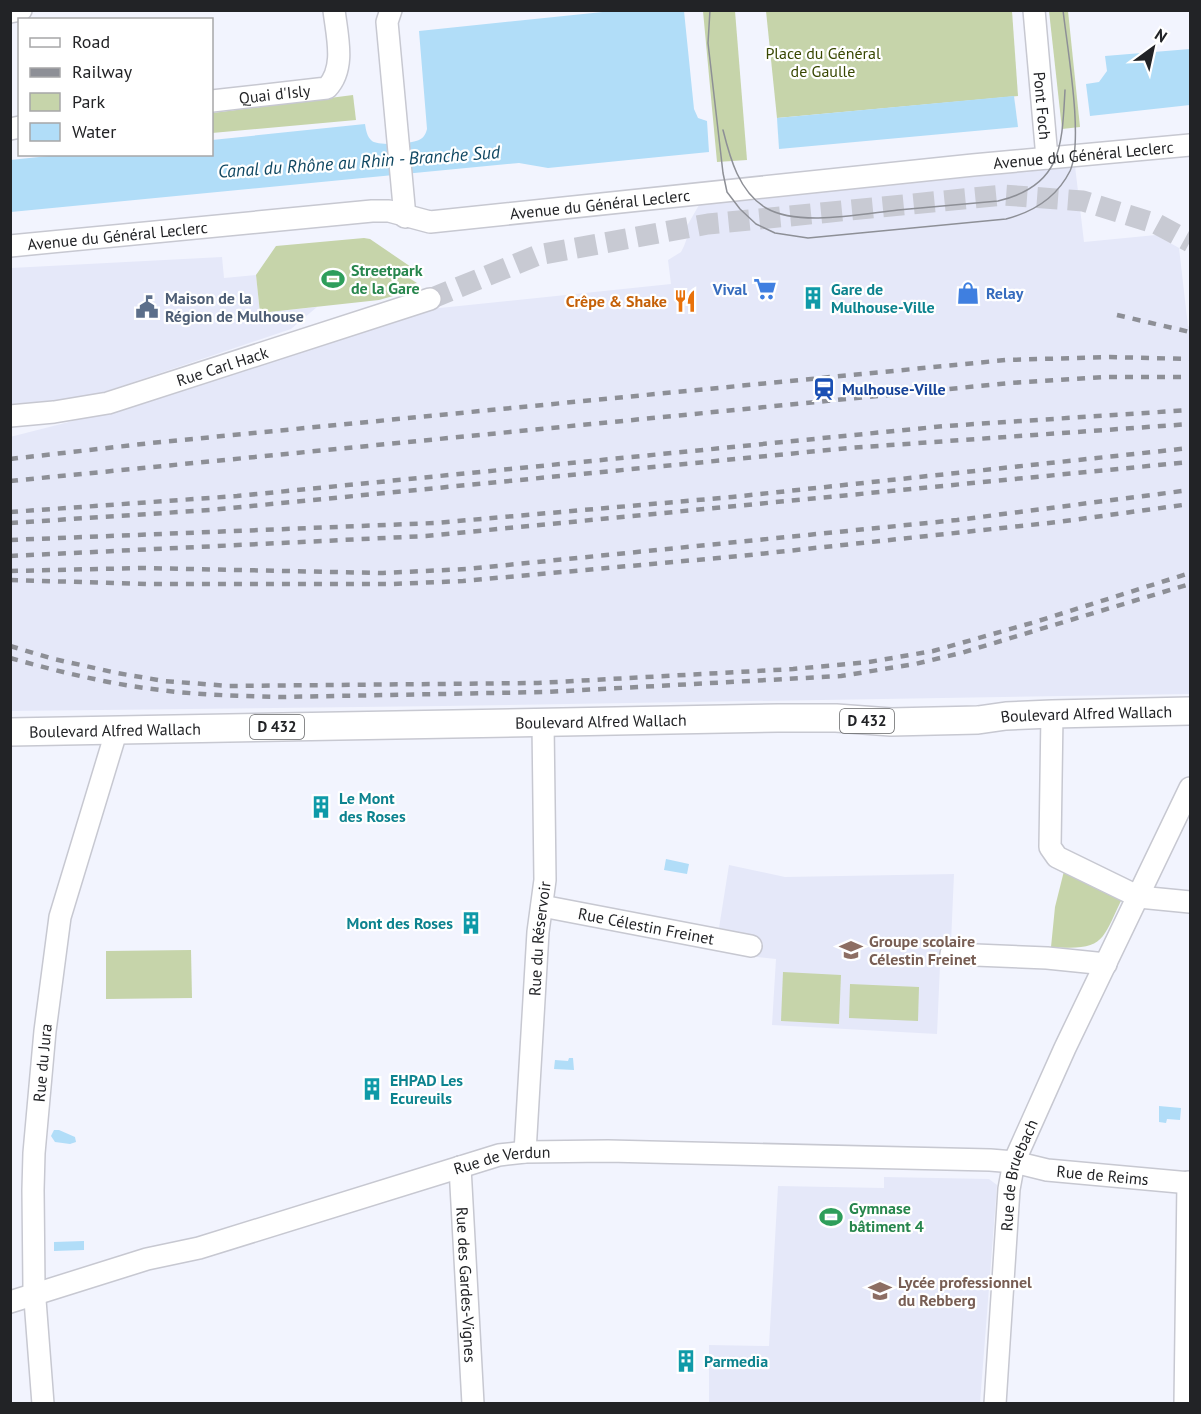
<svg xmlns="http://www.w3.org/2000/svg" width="1201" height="1414" font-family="'PT Sans',sans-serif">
<rect width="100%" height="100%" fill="#f2f4fe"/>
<!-- built -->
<g fill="#e5e8f9">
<polygon points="1075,166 1084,242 1156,235 1179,248 1188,326 1190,327 1190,694 444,706 11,711 10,437 116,410 430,309 671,284 668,260 681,252 684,246 687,238 687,226 699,205"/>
<polygon points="222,257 224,278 256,275 260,313 317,307 291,329 98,394 75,399 11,404 11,268"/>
<polygon points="729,865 785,877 954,874 950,966 940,965 937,1034 772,1025 776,959 749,956 753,935 719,928"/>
<polygon points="884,1177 989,1179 997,1185 980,1403 709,1403 709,1345 769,1346 778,1186 884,1188"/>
</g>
<!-- green -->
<g fill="#c6d4aa">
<polygon points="703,11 735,11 747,160 717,162"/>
<polygon points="766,11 1012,11 1018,96 777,118"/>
<polygon points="1049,11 1068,11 1080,127 1062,129"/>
<polygon points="353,95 356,120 212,133 212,113"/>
<polygon points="364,238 370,239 411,267 398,271 417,283 398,288 400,294 379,300 260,313 256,275 276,246"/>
<path d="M1065,867L1124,895C1101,940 1107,951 1051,947L1055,907Z"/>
<polygon points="191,950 192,998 106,999 106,951"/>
<polygon points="783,972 841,975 839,1024 781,1021"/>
<polygon points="850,984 919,987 918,1021 849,1018"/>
</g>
<!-- water -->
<g fill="#b1ddf8">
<path d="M622,10L684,11L694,109L698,118L707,121L709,152L548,168L519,163L11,212L10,160L68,154H212V140L365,124C366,130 367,137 372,141C378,146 411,144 419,140C424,138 426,133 427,129L419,31Z"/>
<polygon points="1190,49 1190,105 1090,116 1086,84 1099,82 1107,71 1105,56"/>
<polygon points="1014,96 1018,127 779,149 777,118"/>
<polygon points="666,859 689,864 687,874 664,870"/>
<polygon points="569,1058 573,1058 574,1070 554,1069 555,1060 568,1061"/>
<polygon points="1159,1106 1181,1108 1180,1120 1167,1119 1166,1123 1159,1122"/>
<polygon points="54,1130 59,1130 75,1137 76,1142 70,1144 55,1142 51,1136"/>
<polygon points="84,1241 84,1250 54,1251 54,1242"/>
</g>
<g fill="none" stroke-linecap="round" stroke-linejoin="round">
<!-- minor-tunnel -->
<polyline stroke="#c8cad3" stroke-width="21" stroke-dasharray="21 10" stroke-linecap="butt" points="430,299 538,255 708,224 1004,195 1083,201 1157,224 1190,242"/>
<!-- minor casing -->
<g stroke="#c7c8d1" stroke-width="24">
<g id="minor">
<polyline points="391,10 387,22 405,217"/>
<path id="s1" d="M1034,10L1047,158"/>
<polyline points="10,12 21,10"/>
<path id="s2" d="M212,101L327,88C346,68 337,36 334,10"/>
<polyline points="10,129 20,127"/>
<path id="s3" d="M10,246L372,211H389L430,222L973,165L1190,145"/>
<path id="s4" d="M10,416L54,412L108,403L430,299"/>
<polyline points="1052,714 1050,847 1057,857 1139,897 1190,902"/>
<path id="s5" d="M542,906L751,946"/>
<polyline points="951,954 1047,958 1106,964"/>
<path id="s6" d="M525,1152L538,932L545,880L543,723"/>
<path id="s7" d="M460,1167L473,1404"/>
<path id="s8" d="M10,1302L147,1259L199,1248L499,1155L525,1152L608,1151L990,1160L1014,1162L1047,1170L1190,1183"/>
<path id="s9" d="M43,1404L34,1287L33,1190L34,1153L45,1031L60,917L114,739V730"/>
<path id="s10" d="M995,1404L1009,1189L1014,1162L1065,1048L1190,788"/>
<polyline points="1185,1404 1188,1182"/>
</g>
</g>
<!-- major casing -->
<g stroke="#c7c8d1" stroke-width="30">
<g id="major">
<path id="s11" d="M10,732L778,718H836L891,722L978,720L1006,716L1052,714L1190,711"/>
</g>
</g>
<!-- minor -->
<use href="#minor" stroke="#fff" stroke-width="21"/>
<!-- major -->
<use href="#major" stroke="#fff" stroke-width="27"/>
<!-- tram -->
<g stroke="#8d8f96" stroke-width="1.5">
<path d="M710,10L708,43L723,173L727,192L740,209L756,224L775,233L808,238L1006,219C1033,212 1057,197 1070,171C1084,140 1067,47 1063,10"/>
<path d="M723,130C730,158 739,192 766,208C799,227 861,214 898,210C931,207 965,204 998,201C1062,186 1062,146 1065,90"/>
</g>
<!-- rail -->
<g stroke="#8d8f96" stroke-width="4.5" stroke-dasharray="8 8" stroke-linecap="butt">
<polyline points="1117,315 1190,332"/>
<polyline points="10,459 151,443 1006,360 1110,357 1190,359"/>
<polyline points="10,481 1010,383 1106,377 1190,377"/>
<polyline points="10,512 237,496 945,426 1190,410"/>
<polyline points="10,523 210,510 849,448 1190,424"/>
<polyline points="10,540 435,523 732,497 1190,448"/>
<polyline points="10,556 426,536 1190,462"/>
<polyline points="10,571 142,568 383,573 467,569 957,520 1190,490"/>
<polyline points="10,580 149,584 391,584 463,581 740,556 1058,522 1190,504"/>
<polyline points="10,646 54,659 117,673 164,681 229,686 538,683 793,669 869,662 933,651 1035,622 1190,573"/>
<path d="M10,658C60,672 109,684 160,690C199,695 240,696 280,697L546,692L841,676L915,664L961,653L1190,584"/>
</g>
</g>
<!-- icons -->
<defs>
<g id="stadium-bare" transform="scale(1.8)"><path d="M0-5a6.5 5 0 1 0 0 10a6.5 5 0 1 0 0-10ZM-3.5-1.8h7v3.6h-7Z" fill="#2e9e5b" stroke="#fff" stroke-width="2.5" paint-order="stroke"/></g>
<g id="supermarket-bare" transform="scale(1.8)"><path d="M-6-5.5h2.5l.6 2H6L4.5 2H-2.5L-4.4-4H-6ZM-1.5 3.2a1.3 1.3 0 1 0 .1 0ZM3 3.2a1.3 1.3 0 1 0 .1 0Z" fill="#3f7fe0" stroke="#fff" stroke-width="2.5" paint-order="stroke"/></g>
<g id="shop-bare" transform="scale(1.8)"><path d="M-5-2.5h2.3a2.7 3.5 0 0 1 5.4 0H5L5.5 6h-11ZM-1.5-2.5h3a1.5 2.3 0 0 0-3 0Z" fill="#3f7fe0" stroke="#fff" stroke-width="2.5" paint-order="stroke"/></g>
<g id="building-bare" transform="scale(1.8)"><path d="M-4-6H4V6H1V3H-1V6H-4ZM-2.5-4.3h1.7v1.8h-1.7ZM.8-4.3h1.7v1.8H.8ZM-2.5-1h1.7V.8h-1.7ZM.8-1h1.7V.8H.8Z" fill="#0f9aa8" stroke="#fff" stroke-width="2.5" paint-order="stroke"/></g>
<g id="restaurant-bare" transform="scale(1.8)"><path d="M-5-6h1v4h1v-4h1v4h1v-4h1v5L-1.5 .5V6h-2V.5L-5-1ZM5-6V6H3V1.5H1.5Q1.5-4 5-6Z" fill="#e8710a" stroke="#fff" stroke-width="2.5" paint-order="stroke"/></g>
<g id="civic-bare" transform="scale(1.8)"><path d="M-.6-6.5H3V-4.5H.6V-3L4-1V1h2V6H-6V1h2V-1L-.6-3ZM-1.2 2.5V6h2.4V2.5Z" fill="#5c6f8a" stroke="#fff" stroke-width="2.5" paint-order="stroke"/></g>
<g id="station-bare" transform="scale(1.8)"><path d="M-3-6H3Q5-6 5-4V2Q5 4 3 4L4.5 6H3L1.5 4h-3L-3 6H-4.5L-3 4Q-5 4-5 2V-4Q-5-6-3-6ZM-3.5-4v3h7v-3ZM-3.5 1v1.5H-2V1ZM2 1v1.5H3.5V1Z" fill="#1a4fb4" stroke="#fff" stroke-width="2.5" paint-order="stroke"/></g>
<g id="school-bare" transform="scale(1.8)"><path d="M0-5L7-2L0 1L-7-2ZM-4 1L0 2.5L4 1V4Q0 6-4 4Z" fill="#8d6e63" stroke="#fff" stroke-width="2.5" paint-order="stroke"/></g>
</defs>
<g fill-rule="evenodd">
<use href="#stadium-bare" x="333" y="279"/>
<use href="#supermarket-bare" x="765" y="289"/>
<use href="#shop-bare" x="968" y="293"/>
<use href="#building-bare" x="813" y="298"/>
<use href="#restaurant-bare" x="685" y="301"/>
<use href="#civic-bare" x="147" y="307"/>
<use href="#station-bare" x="824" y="389"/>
<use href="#building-bare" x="321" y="807"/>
<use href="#building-bare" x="471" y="923"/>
<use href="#school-bare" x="851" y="950"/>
<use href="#building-bare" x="372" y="1089"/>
<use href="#stadium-bare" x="831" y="1217"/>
<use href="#school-bare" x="880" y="1291"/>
<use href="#building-bare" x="686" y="1361"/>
</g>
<g text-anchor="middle" stroke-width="4.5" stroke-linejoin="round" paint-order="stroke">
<!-- shield labels -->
<g fill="#fff" stroke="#646567" stroke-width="1.5">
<rect x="840" y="709" width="54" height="24" rx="4.5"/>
<rect x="250" y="715" width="54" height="24" rx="4.5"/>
</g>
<g font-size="15" font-weight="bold" fill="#222326">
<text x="867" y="726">D 432</text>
<text x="277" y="732">D 432</text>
</g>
<!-- park labels -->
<g font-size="16" fill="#384702" stroke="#fff">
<text x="823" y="59">Place du Général<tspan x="823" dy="18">de Gaulle</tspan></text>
</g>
<!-- street labels -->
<g font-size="16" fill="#222326" stroke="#fff">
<text dy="6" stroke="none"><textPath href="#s2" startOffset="63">Quai d'Isly</textPath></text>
<text dy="6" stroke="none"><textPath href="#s1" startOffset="96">Pont Foch</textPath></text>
<text dy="6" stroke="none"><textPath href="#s3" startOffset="1080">Avenue du Général Leclerc</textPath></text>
<text dy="6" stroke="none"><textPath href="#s3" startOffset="594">Avenue du Général Leclerc</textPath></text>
<text dy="6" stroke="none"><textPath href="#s3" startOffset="108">Avenue du Général Leclerc</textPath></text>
<text dy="6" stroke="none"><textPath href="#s4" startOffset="219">Rue Carl Hack</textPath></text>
<text dy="6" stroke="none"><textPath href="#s11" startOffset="1077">Boulevard Alfred Wallach</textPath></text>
<text dy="6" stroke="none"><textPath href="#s11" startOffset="591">Boulevard Alfred Wallach</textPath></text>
<text dy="6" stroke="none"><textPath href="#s11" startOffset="105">Boulevard Alfred Wallach</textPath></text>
<text dy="6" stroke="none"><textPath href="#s5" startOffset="106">Rue Célestin Freinet</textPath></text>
<text dy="6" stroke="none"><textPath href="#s6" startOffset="214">Rue du Réservoir</textPath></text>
<text dy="6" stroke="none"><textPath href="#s9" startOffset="342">Rue du Jura</textPath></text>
<text dy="6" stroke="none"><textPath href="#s8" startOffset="513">Rue de Verdun</textPath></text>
<text dy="6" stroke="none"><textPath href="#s8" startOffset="1116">Rue de Reims</textPath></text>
<text dy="6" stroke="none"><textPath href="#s10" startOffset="231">Rue de Bruebach</textPath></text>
<text dy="6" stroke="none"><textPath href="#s7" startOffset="118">Rue des Gardes-Vignes</textPath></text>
</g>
<!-- leisure labels -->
<g font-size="16" font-weight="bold" fill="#27864d" stroke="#fff" text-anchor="start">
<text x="351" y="276">Streetpark<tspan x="351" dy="18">de la Gare</tspan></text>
<text x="849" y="1214">Gymnase<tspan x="849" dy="18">bâtiment 4</tspan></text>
</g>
<!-- shop labels -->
<g font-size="16" font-weight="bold" fill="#366cbe" stroke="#fff" text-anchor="end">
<text x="747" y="295">Vival</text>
<text x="986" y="299" text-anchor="start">Relay</text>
</g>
<!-- culture labels -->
<g font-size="16" font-weight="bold" fill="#0d838f" stroke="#fff" text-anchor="start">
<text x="831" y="295">Gare de<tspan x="831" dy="18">Mulhouse-Ville</tspan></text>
<text x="339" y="804">Le Mont<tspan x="339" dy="18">des Roses</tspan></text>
<text x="453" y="929" text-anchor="end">Mont des Roses</text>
<text x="390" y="1086">EHPAD Les<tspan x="390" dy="18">Ecureuils</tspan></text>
<text x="704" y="1367">Parmedia</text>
</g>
<!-- service labels -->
<g font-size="16" font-weight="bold" fill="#4e5e75" stroke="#fff" text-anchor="start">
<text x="165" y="304">Maison de la<tspan x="165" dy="18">Région de Mulhouse</tspan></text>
</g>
<!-- food labels -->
<g font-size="16" font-weight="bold" fill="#c56008" stroke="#fff" text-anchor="end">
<text x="667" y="307">Crêpe &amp; Shake</text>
</g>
<!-- transit labels -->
<g font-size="16" font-weight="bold" fill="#164399" stroke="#fff" text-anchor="start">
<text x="842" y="395">Mulhouse-Ville</text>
</g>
<!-- education labels -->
<g font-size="16" font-weight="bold" fill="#785e54" stroke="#fff" text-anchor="start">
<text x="869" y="947">Groupe scolaire<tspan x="869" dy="18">Célestin Freinet</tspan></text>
<text x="898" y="1288">Lycée professionnel<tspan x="898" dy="18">du Rebberg</tspan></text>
</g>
<!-- water labels -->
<g font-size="18" font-style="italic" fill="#0f4762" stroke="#fff">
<text transform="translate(359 162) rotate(-4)" y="6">Canal du Rhône au Rhin - Branche Sud</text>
</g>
</g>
<!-- border -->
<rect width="1201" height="1414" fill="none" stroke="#222326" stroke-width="24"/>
<!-- legend -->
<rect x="18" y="18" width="195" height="138" fill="#ffffff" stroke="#a7a7a8" stroke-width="1.5"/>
<rect x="30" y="38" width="30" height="9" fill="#ffffff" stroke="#a7a7a8" stroke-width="1.5"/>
<text x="72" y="48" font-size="18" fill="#222326">Road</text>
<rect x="30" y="68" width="30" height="9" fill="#8d8f96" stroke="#a7a7a8" stroke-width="1.5"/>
<text x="72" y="78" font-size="18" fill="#222326">Railway</text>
<rect x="30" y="93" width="30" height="18" fill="#c6d4aa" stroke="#a7a7a8" stroke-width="1.5"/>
<text x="72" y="108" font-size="18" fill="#222326">Park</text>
<rect x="30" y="123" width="30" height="18" fill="#b1ddf8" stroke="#a7a7a8" stroke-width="1.5"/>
<text x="72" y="138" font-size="18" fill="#222326">Water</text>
<!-- north arrow -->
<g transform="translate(1153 48) rotate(33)" stroke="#ffffff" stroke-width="4.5" paint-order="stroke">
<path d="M0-4.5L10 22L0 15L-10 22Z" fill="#222326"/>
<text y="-9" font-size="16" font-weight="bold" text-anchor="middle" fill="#222326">N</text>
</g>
</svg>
